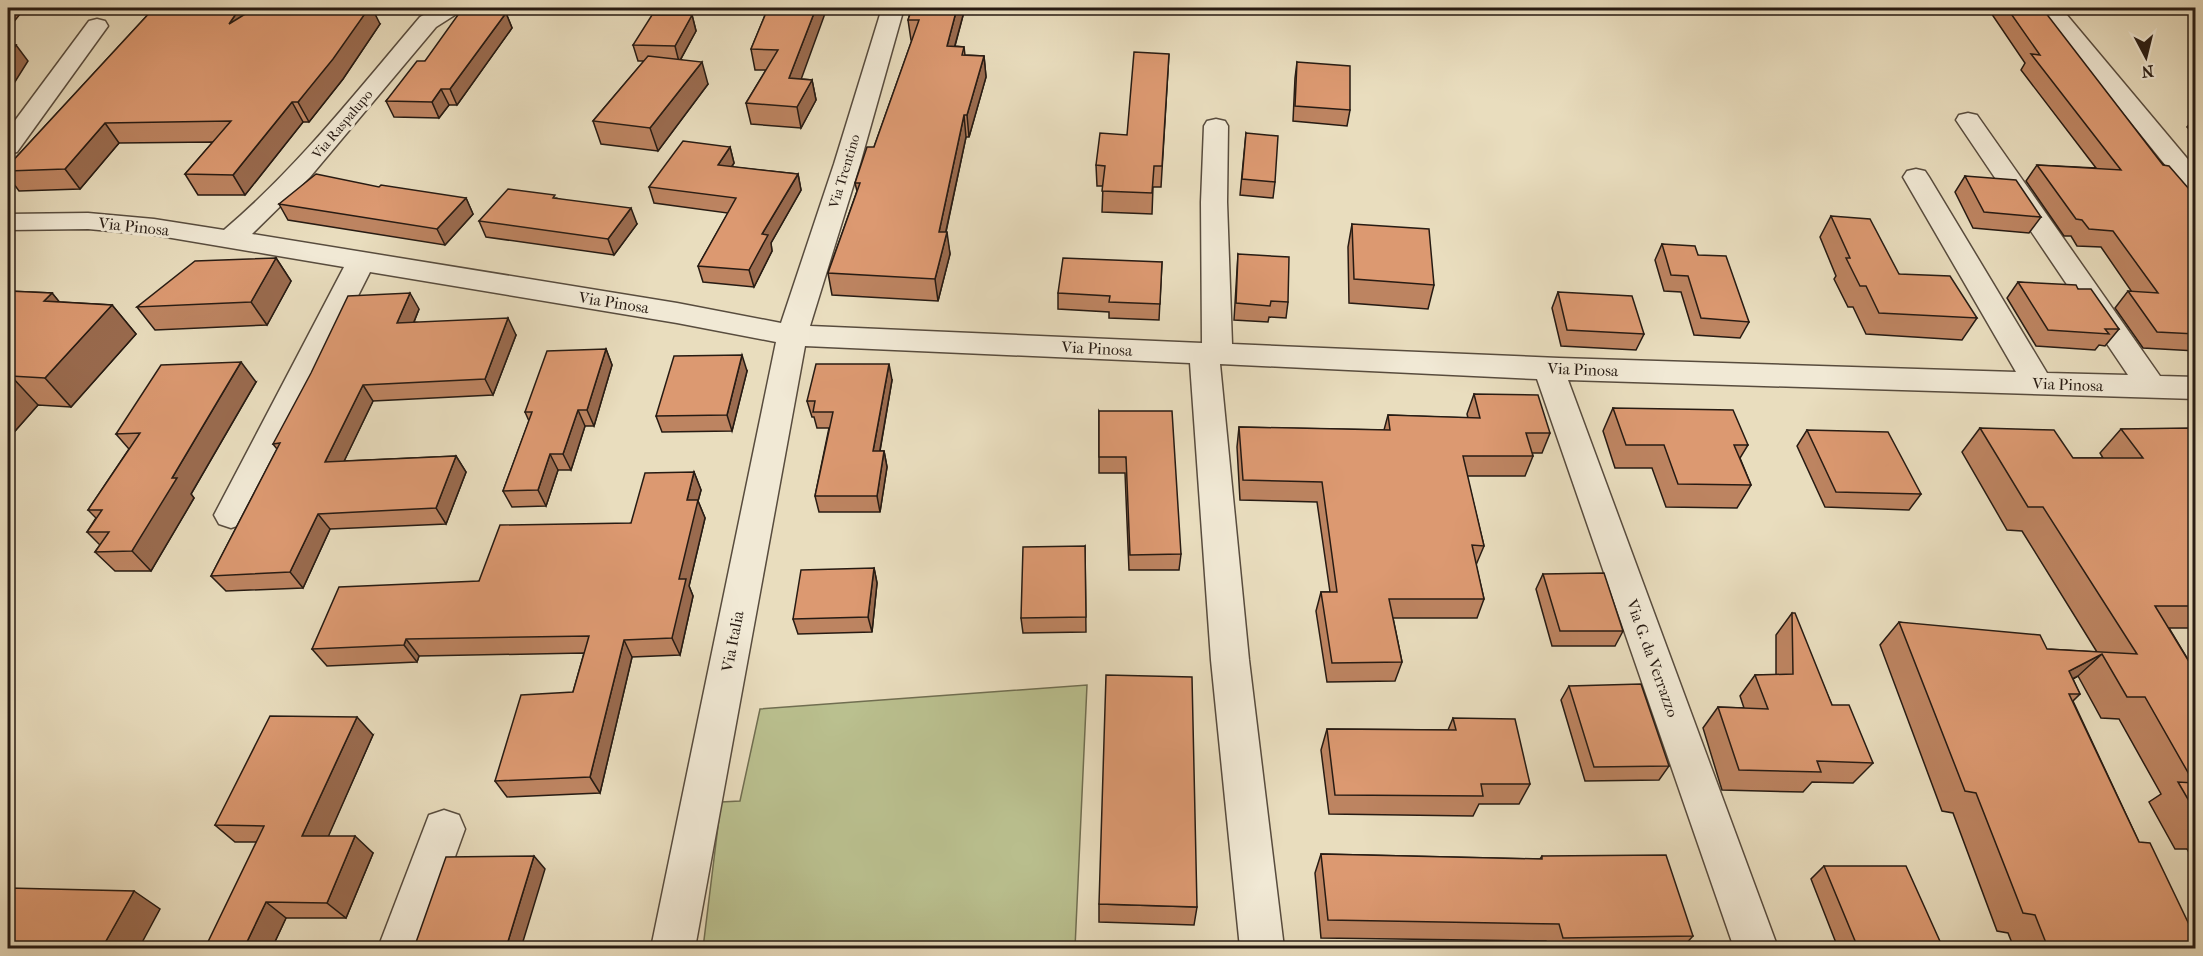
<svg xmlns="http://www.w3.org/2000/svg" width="2203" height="956" font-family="'IM FELL French Canon',serif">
<rect width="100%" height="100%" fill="#e9ddbe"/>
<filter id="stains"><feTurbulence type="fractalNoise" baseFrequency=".00333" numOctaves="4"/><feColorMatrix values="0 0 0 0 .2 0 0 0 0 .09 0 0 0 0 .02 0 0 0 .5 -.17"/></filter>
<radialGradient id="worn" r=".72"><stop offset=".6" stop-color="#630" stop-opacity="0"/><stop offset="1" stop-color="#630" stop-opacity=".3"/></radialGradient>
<!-- green -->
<polygon fill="#bac08f" stroke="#706e51" stroke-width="1.5" points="1087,685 1075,948 703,948 721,802 740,801 760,709"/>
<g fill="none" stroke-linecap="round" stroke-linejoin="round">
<!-- minor casing -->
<g stroke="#584c3e" stroke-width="3">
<g id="minor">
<path d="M436,8H461L458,13L436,27L310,177L252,234L677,303L781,323L834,164L882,8H904L860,164L810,326L1202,343L1201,202L1204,126L1207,121L1216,119L1225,121L1228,126L1227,202L1232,344L1559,358L2016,372L1903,177L1907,171L1916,169L1925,171L1929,177L2047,373L2128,375L1956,120L1959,115L1968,113L1977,115L2160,376L2196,377V399L1568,380L1778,948H1734L1537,379L1220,364L1249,660L1284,948H1240L1211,660L1190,363L805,346L695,948H651L776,342L677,323L370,272L243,524L231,528L219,524L214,515L344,267L154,235L88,229L8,230V214L88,213L154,219L224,230C298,167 357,91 420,17Z"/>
<polygon points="2039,8 2061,8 2196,169 2196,194 2187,192"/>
<polygon points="97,19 105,21 108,26 17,152 8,154 8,130 89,21"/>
<polygon points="444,810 459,815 465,829 422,948 378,948 429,815"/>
</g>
</g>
<!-- minor -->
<use href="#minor" fill="#f1e9d5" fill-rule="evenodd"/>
</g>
<!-- wall -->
<g fill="#bd8461" stroke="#271b13" stroke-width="1.5">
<polygon points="154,8 380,24 343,79 309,122 303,122 245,195 198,195 185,174 213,142 119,143 80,189 19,191 8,176 8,166"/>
<polygon points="768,8 801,79 812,80 816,100 801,128 751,124 746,103 766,70 755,70 751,49"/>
<polygon points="912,8 965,8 955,46 964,47 965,55 984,56 986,77 969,137 966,137 946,232 950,254 938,301 832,295 828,273 857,191 855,183 874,147 912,40 911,40 908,20"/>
<polygon points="1990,8 2007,8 2196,197 2196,351 2143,348 2115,308 2128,291 2132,292 2101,247 2077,246 2071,236 2064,236 2026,181 2037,165 2096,168 2021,70 2025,63 1989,10"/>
<polygon points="506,13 512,28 457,105 449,105 439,118 394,117 386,101 425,61"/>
<polygon points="692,15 696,31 681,59 708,84 658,151 601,144 593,121 644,61 638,61 633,45"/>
<polygon points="1169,54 1161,187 1153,187 1152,214 1102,212 1103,186 1097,186 1096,165 1127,135"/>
<polygon points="1297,62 1350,110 1347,126 1293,121 1295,78"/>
<polygon points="2196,116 2196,137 2187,127"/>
<polygon points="1246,133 1275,182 1273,198 1240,195"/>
<polygon points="730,147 734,163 732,167 798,174 801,190 771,243 772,251 754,287 703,282 698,266 728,213 654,203 649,187"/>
<polygon points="1965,176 2041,217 2029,233 1973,228 1955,192"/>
<polygon points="466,198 473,214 445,245 288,220 279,204"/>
<polygon points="556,198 637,224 614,255 486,237 479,221"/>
<polygon points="1831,216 1899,274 1977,318 1962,340 1866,334 1853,307 1848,307 1834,279 1836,276 1820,237"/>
<polygon points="1352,224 1434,285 1428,309 1349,303 1348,247"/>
<polygon points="1662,244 1698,255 1749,322 1740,338 1694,335 1681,292 1664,291 1655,260"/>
<polygon points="1238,254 1288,302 1286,318 1269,317 1268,322 1234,320"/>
<polygon points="276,258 291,281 267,325 155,330 137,307"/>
<polygon points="1162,262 1159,320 1109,318 1109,312 1058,309 1058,293"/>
<polygon points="2018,282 2078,289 2119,329 2105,346 2099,345 2095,350 2036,346 2007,298"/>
<polygon points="8,291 52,293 59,302 112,305 136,334 71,407 38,405 8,439"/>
<polygon points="1558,292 1644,334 1636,350 1561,346 1552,308"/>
<polygon points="419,309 414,322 516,335 493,395 373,401 344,461 456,456 466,472 446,524 330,529 303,588 226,591 211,576 277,449 273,444"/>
<polygon points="606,349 612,365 594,426 585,426 571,470 558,470 546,506 512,507 503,491 529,421 525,412"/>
<polygon points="747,371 732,431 662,432 656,416"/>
<polygon points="892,380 880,451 884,451 887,467 880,512 819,512 815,496 829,428 817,428 814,417 812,417 807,401"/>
<polygon points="256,382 191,494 194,498 151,571 115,571 95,552 100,545 87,532 96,518 88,510 129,449 116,434"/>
<polygon points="1474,394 1550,433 1542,453 1532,453 1533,456 1525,476 1467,476 1484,546 1476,565 1484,599 1477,618 1393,618 1402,662 1395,681 1327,682 1316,611 1321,592 1330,592 1317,502 1240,500 1237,447 1239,427 1384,430 1388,415 1468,418 1467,414"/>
<polygon points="1613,408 1748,445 1740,458 1751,485 1737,508 1666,507 1652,468 1615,468 1603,431"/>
<polygon points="1099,411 1181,554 1179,570 1129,570 1125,473 1099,473"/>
<polygon points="1980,428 2073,458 2103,458 2100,453 2121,429 2196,433 2196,628 2169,628 2196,673 2196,864 2187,849 2175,849 2149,802 2161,794 2119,719 2101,718 2078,676 2073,679 2080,694 2073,701 2139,842 2196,948 2014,948 2008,933 1997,931 1953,813 1942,811 1880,645 1899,622 2047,649 2097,652 2022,531 2007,530 1962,452"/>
<polygon points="1807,430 1921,494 1909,510 1825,507 1797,446"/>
<polygon points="694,472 701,490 698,501 705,518 689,586 693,596 680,655 632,657 600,793 507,797 495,781 573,692 584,653 419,656 417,662 327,666 312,649 479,581 631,523"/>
<polygon points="1085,546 1086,632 1023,633 1021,618"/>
<polygon points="874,568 877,583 872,632 798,634 793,619"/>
<polygon points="1543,574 1623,631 1615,646 1552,646 1536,589"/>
<polygon points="1792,613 1832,705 1873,763 1853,783 1812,782 1803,792 1722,790 1703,728 1718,707 1744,708 1740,696 1755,675 1776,675 1776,635"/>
<polygon points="1569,686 1669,766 1659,780 1585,781 1561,700"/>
<polygon points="1453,718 1530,784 1519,804 1479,804 1473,816 1329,814 1321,750 1327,729 1448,730"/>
<polygon points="373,735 328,836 373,853 346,918 286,918 272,948 256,842 235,842 215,825"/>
<polygon points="1321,854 1540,859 1542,856 1693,936 1682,948 1548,948 1546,941 1321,938 1315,873"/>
<polygon points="1824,866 1943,948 1838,948 1811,879"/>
<polygon points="1099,904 1197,907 1194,925 1099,922"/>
</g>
<!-- shaded-wall -->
<g fill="#9a6b4f" stroke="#271b13" stroke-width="1.5">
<polygon points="8,8 25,8 8,29"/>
<polygon points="240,8 264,8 229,24"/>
<polygon points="369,8 372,8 380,24 343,79 309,122 298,102"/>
<polygon points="816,8 827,8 794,99 789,78"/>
<polygon points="957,8 965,8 949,67 947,46"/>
<polygon points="506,13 512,28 457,105 450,89"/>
<polygon points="692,15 696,31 679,62 675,46"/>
<polygon points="16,45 28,61 8,93 8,57"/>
<polygon points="984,56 986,77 969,137 967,115"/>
<polygon points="702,62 708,84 658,151 650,128"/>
<polygon points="812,80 816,100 801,128 797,107"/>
<polygon points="441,89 449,105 439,118 432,102"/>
<polygon points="292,102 303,122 245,195 233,175"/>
<polygon points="964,115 966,137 941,254 939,232"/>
<polygon points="105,123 119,143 80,189 65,169"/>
<polygon points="730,147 734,163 722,181 718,165"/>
<polygon points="798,174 801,190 771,243 772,251 754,287 749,270 762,234"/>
<polygon points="466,198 473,214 445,245 437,229"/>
<polygon points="631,208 637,224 614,255 608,239"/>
<polygon points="947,232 950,254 938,301 935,279"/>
<polygon points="276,258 291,281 267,325 251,302"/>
<polygon points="52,293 76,322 44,301"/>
<polygon points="410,293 419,309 407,339 397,323"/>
<polygon points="112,305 136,334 71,407 45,378"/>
<polygon points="508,318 516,335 493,395 485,379"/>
<polygon points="606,349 612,365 594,426 587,410"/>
<polygon points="742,355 747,371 732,431 727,415"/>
<polygon points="241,362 256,382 191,494 194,498 151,571 132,551 172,478"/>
<polygon points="889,364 892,380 877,467 873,451"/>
<polygon points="11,376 38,405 8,439 8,379"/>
<polygon points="363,385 373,401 336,478 325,462"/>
<polygon points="578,410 585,426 571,470 563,454"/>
<polygon points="884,451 887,467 880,512 877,496"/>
<polygon points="550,454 558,470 546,506 538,490"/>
<polygon points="456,456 466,472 446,524 436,508"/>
<polygon points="694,472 701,490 698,501 705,518 689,586 693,596 680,655 672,638 687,500"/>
<polygon points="318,514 330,529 303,588 290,572"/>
<polygon points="874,568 877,583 872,632 868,617"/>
<polygon points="406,639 419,656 417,662 404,645"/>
<polygon points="624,640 632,657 600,793 590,777"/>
<polygon points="2102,654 2078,676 2045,693 2069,671"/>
<polygon points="357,717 373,735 321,853 302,836"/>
<polygon points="355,836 373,853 346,918 327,903"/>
<polygon points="534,856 545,869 521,948 506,948"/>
<polygon points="134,891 160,909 139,948 102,948"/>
<polygon points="266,902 286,918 272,948 244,948"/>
</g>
<!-- building -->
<g fill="#dc9971" stroke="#271b13" stroke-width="1.5">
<polygon points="154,8 240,8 229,24 255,8 369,8 333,59 298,102 292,102 233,175 185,174 231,121 105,123 65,169 8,171 8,166"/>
<polygon points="768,8 816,8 789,78 812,80 797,107 746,103 778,50 751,49"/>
<polygon points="912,8 957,8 947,46 964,47 962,55 984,56 967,115 964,115 939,232 947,232 935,279 828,273 860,183 855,183 867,147 874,147 919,20 908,20"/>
<polygon points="2007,8 2042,8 2163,165 2169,166 2196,197 2196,334 2157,332 2128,291 2158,293 2113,231 2089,229 2082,220 2076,219 2037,165 2121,170 2031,54 2040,55"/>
<polygon points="460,12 506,13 450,89 441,89 432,102 386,101 417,61 425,61"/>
<polygon points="652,15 692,15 675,46 633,45"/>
<polygon points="16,45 8,57 8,46"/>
<polygon points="1134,52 1169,54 1162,166 1154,166 1152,193 1102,191 1105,166 1096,165 1100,133 1127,135"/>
<polygon points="648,56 702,62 650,128 593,121"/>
<polygon points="1297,62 1350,66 1350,110 1295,106"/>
<polygon points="1246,133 1278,136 1275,182 1242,179"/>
<polygon points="683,141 730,147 718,165 798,174 762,234 768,235 749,270 698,266 736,198 649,187"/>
<polygon points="316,174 379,187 381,185 466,198 437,229 279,204"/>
<polygon points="1965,176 2016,180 2041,217 1984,212"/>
<polygon points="508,189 555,195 553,198 631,208 608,239 479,221"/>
<polygon points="1831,216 1870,219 1899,274 1950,276 1977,318 1879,313 1866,286 1860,286 1846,258 1850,258"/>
<polygon points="1352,224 1429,229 1434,285 1354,279"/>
<polygon points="1662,244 1695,246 1698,255 1726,256 1749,322 1701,318 1688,276 1671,275"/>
<polygon points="1238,254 1289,257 1288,302 1271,301 1270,306 1236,303"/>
<polygon points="276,258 251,302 137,307 195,261"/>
<polygon points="1063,258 1162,262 1160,304 1109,302 1110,296 1058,293"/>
<polygon points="2018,282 2076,285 2078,289 2091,289 2119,329 2105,329 2109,334 2048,330"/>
<polygon points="8,291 52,293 44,301 112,305 45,378 11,376 8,379"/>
<polygon points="1558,292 1632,296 1644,334 1567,330"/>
<polygon points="410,293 397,323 508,318 485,379 363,385 325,462 456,456 436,508 318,514 290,572 211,576 280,443 273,444 311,373 348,296"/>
<polygon points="606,349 587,410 578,410 563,454 550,454 538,490 503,491 532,412 525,412 547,351"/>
<polygon points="742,355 727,415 656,416 674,356"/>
<polygon points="241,362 172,478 177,478 132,551 95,552 109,532 87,532 102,510 88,510 140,433 116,434 161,365"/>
<polygon points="816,364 889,364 873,451 884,451 877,496 815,496 833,412 813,412 815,401 807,401"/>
<polygon points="1474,394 1538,395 1550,433 1526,433 1533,456 1463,456 1484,546 1472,545 1484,599 1389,599 1402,662 1332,663 1321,592 1337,592 1322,482 1243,480 1239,427 1390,430 1388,415 1480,418"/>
<polygon points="1613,408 1733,410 1748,445 1734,445 1751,485 1678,484 1664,445 1626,445"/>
<polygon points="1099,411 1172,411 1181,554 1130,555 1126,457 1099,457"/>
<polygon points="1980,428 2054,430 2073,458 2143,458 2121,429 2188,428 2192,433 2196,433 2196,606 2155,606 2196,673 2196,813 2178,782 2194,783 2145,697 2127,697 2102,654 2069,671 2080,694 2069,694 2139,842 2150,843 2196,939 2196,948 2048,948 2035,915 2023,913 1976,793 1965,791 1899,622 2040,635 2047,649 2137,654 2043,507 2028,507"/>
<polygon points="1807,430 1888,432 1921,494 1836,492"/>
<polygon points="694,472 687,500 698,500 679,579 686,579 672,638 624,640 590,777 495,781 521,695 573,692 589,636 406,639 404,645 312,649 339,587 479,581 500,525 631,523 645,473"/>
<polygon points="1085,546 1086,617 1021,618 1023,547"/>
<polygon points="874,568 868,617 793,619 801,570"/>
<polygon points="1604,573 1623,631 1560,631 1543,574"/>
<polygon points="1792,613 1795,613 1832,705 1849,705 1873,763 1817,761 1821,772 1739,770 1718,707 1768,709 1755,675 1793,674"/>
<polygon points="1106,675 1192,677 1197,907 1099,904"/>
<polygon points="1641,684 1669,766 1594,767 1569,686"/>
<polygon points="270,716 357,717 302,836 355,836 327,903 266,902 244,948 205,948 264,826 215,825"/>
<polygon points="1453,718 1515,719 1530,784 1481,784 1483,796 1335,795 1327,729 1456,730"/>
<polygon points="1321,854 1542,859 1542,856 1666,855 1693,936 1563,938 1559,924 1328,920"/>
<polygon points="534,856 506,948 414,948 446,857"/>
<polygon points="1824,866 1906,866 1943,948 1858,948"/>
<polygon points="8,888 134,891 102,948 8,948"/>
</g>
<g text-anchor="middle" stroke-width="6" stroke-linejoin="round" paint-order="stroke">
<!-- far-street labels -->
<g font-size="14" fill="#271b13" stroke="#f1e9d5">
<text transform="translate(342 124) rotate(-50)" y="5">Via Raspalupo</text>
<text transform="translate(844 171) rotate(-73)" y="5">Via Trentino</text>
</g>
<!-- street labels -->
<g font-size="16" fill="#271b13" stroke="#f1e9d5">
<text transform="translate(134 226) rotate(6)" y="6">Via Pinosa</text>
<text transform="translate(614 302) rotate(9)" y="6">Via Pinosa</text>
<text transform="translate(1097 348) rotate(3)" y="6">Via Pinosa</text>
<text transform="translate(1583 369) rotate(2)" y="6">Via Pinosa</text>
<text transform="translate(2068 384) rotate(2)" y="6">Via Pinosa</text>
<text transform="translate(732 641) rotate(-79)" y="6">Via Italia</text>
<text transform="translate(1653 658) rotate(70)" y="6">Via G. da Verrazzo</text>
</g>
</g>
<!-- margin -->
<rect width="2203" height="956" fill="none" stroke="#e9ddbe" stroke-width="30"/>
<rect x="9" y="9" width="2185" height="938" fill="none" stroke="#271b13" stroke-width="3"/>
<rect x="15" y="15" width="2173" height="926" fill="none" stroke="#271b13" stroke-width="1.5"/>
<!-- north arrow -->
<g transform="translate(2146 57) rotate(173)" stroke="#f1e9d5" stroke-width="4.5" paint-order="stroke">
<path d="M0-4.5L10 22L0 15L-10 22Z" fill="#271b13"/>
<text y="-9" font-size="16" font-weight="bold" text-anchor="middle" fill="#271b13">N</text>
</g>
<rect width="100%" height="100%" filter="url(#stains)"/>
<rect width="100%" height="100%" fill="url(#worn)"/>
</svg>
